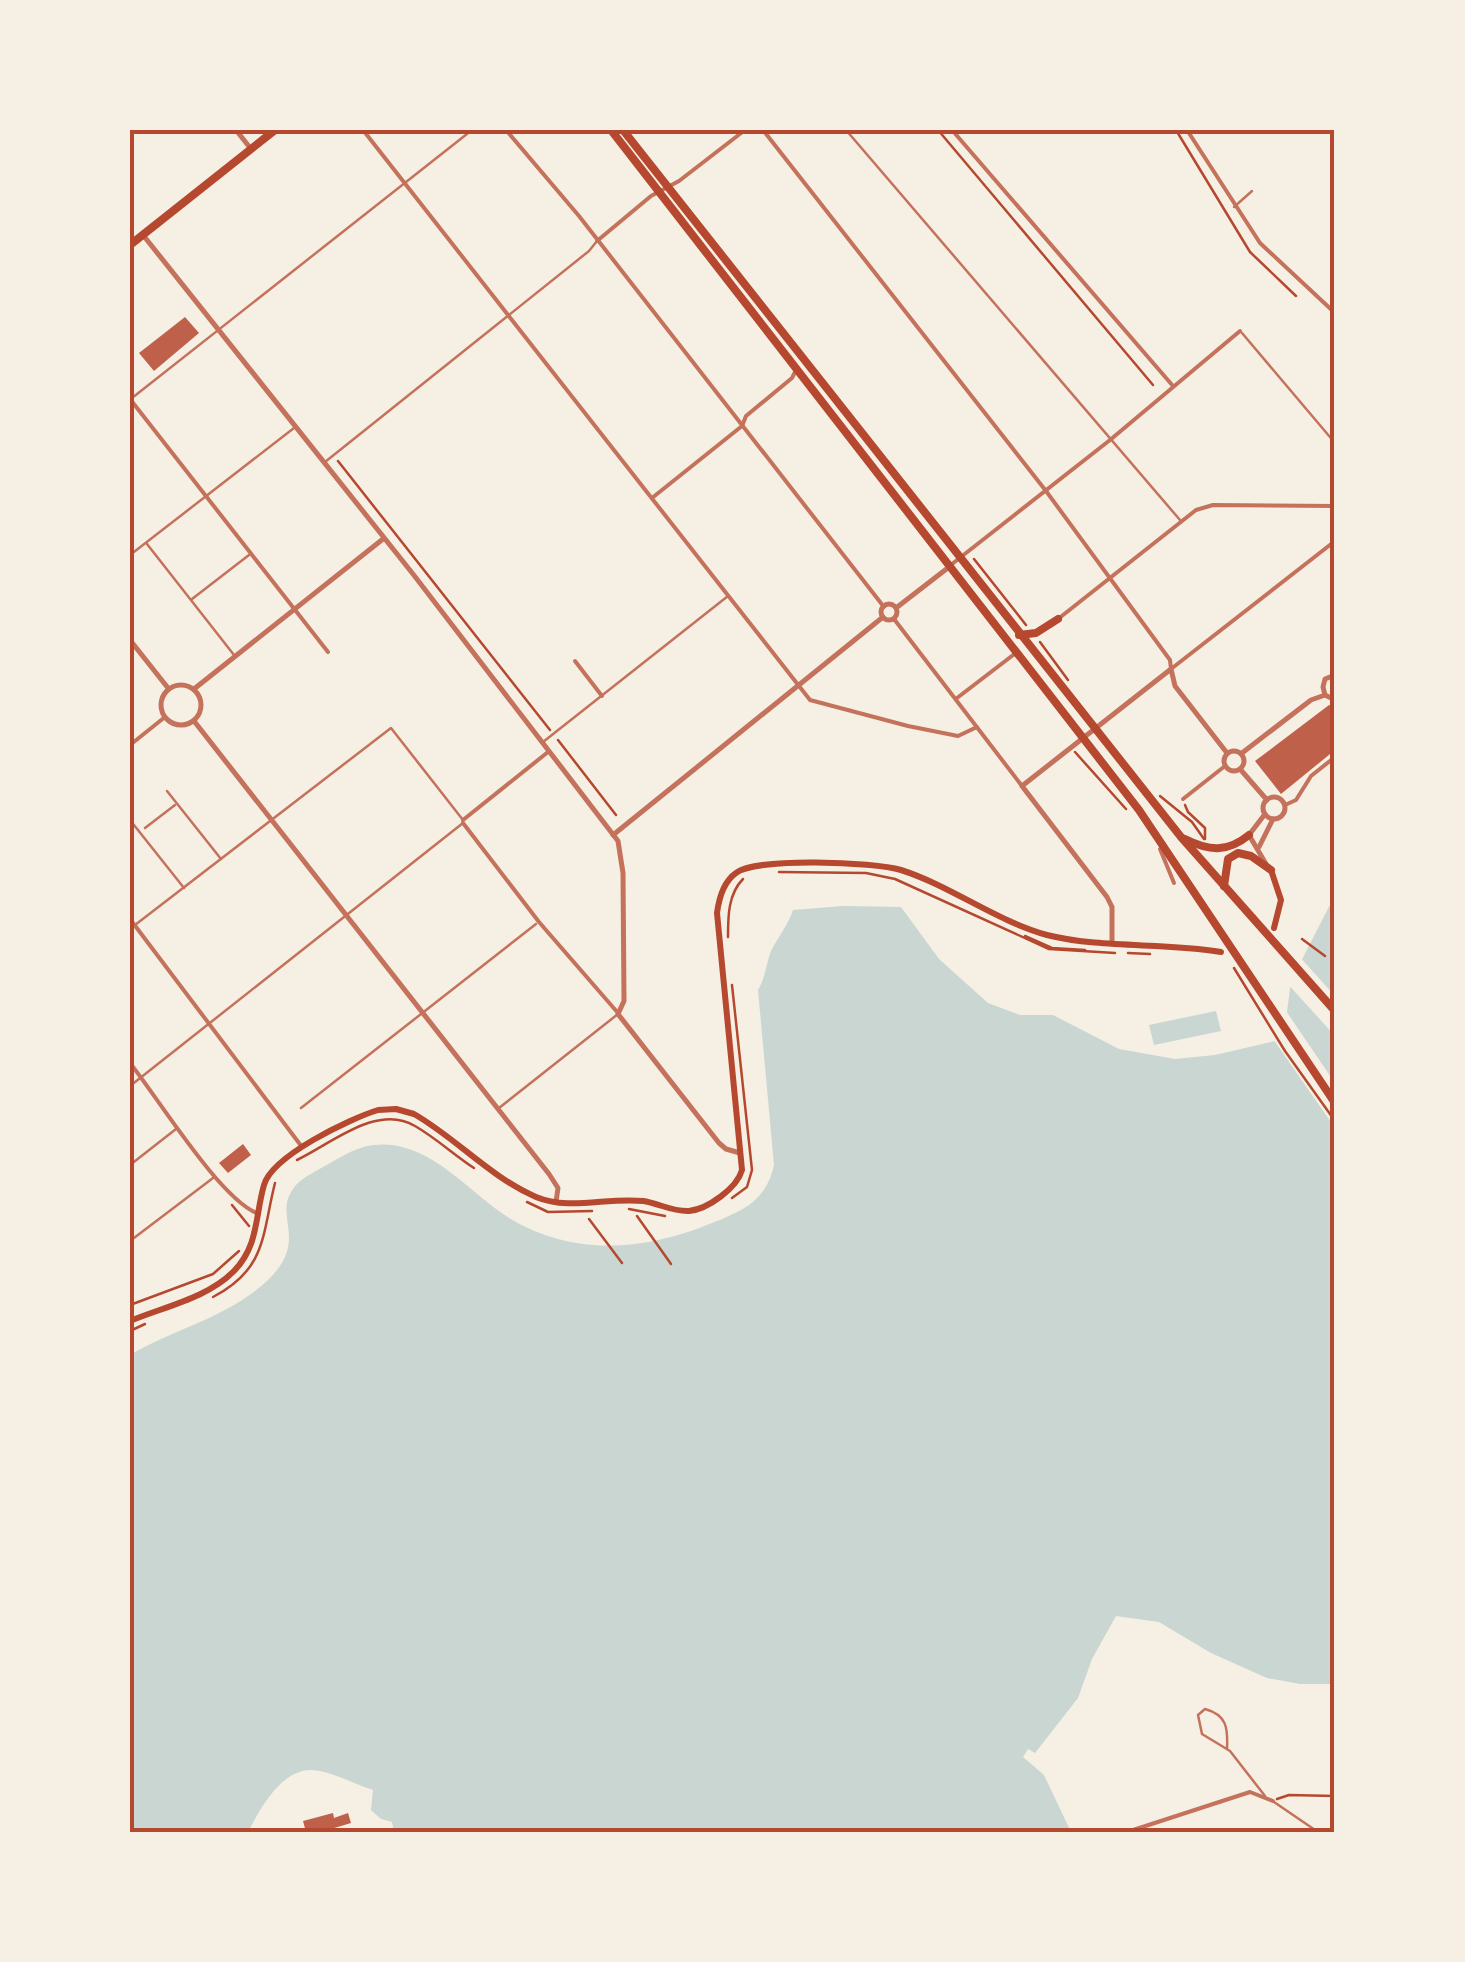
<svg xmlns="http://www.w3.org/2000/svg" width="1465" height="1962" font-family="'Work Sans',sans-serif">
<rect width="100%" height="100%" fill="#f6efe4"/>
<!-- water -->
<g fill="#c9d6d2">
<path d="M1335,895V1684H1300L1267,1678L1211,1653L1159,1622L1116,1616L1092,1659L1078,1698L1035,1753L1028,1749L1023,1757L1044,1775L1071,1832H394L392,1822L381,1819L371,1810L373,1790C354,1784 329,1770 310,1770C280,1771 260,1809 248,1832H130V1355C176,1328 230,1317 269,1279C309,1239 273,1217 293,1189C299,1179 313,1173 323,1167C336,1160 349,1151 364,1147C423,1132 465,1190 509,1218C573,1257 645,1251 712,1223C744,1210 766,1201 774,1165L758,990C766,977 766,962 772,949C779,936 788,925 793,910L843,906L901,907L939,959L988,1003L1020,1015H1053L1119,1049L1175,1059L1215,1055L1275,1041L1285,1027L1291,981Z"/>
<polygon points="1216,1011 1221,1031 1154,1045 1149,1025"/>
</g>
<!-- pier -->
<g fill="#f6efe4">
<polygon points="1299,956 1335,996 1335,1036 1286,982"/>
<polygon points="1282,1005 1335,1083 1335,1128 1271,1036 1279,1030"/>
</g>
<!-- building -->
<g fill="#bf614a">
<polygon points="185,317 199,333 154,371 139,353"/>
<polygon points="1329,705 1335,707 1335,750 1281,794 1255,761"/>
<polygon points="243,1144 251,1155 228,1173 219,1163"/>
<polygon points="333,1813 334,1818 348,1813 351,1823 321,1832 306,1832 303,1821"/>
</g>
<g fill="none" stroke-linecap="round" stroke-linejoin="round">
<!-- path -->
<g stroke="#b5482f" stroke-width="2.5">
<polyline points="938,130 1153,385"/>
<polyline points="1176,130 1250,252 1296,296"/>
<polyline points="338,461 550,730"/>
<polyline points="974,559 1026,625"/>
<polyline points="1040,642 1068,680"/>
<polyline points="558,740 616,815"/>
<polyline points="1075,752 1126,809"/>
<polyline points="1160,796 1192,822 1204,839"/>
<polyline points="1185,805 1188,812 1205,828 1205,839"/>
<polyline points="779,872 866,873 895,879 1049,949 1115,953"/>
<polyline points="1025,936 1052,948 1085,950"/>
<path d="M728,937C728,917 728,894 743,879"/>
<polyline points="1302,939 1325,956"/>
<polyline points="1128,953 1150,954"/>
<polyline points="1234,968 1285,1051 1335,1121"/>
<path d="M297,1160C331,1144 377,1103 415,1126C436,1138 454,1155 474,1168"/>
<polyline points="732,1198 747,1187 752,1170 732,985"/>
<polyline points="527,1202 548,1212 592,1211"/>
<polyline points="232,1205 249,1226"/>
<polyline points="629,1209 665,1216"/>
<polyline points="637,1216 671,1264"/>
<polyline points="589,1219 622,1263"/>
<path d="M213,1297C267,1269 262,1234 275,1183"/>
<polyline points="130,1305 213,1274 239,1251"/>
<polyline points="130,1331 145,1324"/>
<polyline points="1277,1799 1289,1795 1335,1796"/>
</g>
<!-- service -->
<g stroke="#c5725c" stroke-width="2.5">
<polyline points="846,130 1180,520"/>
<polyline points="1234,207 1252,191"/>
<polyline points="1242,333 1335,443"/>
<polyline points="132,398 472,130"/>
<polyline points="325,462 589,251 597,241"/>
<polyline points="147,544 234,655"/>
<polyline points="130,555 294,428"/>
<polyline points="192,599 249,555"/>
<polyline points="543,742 728,596"/>
<polyline points="167,791 221,859"/>
<polyline points="130,820 184,888"/>
<polyline points="145,828 175,805"/>
<polyline points="130,1086 463,823 463,820 391,728 135,925"/>
<polyline points="301,1108 536,924"/>
<polyline points="499,1108 618,1014"/>
<polyline points="130,1165 176,1129"/>
<polyline points="130,1241 213,1178"/>
<path d="M1227,1749C1228,1728 1227,1715 1205,1709L1198,1715L1202,1734L1230,1751L1265,1796"/>
<polyline points="1274,1802 1318,1832"/>
</g>
<!-- pedestrian -->
<polyline stroke="#c5725c" stroke-width="4" points="742,426 746,416 792,378 796,370"/>
<!-- minor -->
<g stroke="#c5725c" stroke-width="4">
<polyline points="363,130 810,700 908,726 958,736 977,727"/>
<polyline points="506,130 579,216 884,607"/>
<polyline points="763,130 1046,491 1170,660 1171,669 1335,541"/>
<polyline points="952,130 1173,386"/>
<polyline points="1187,130 1260,243 1335,313"/>
<polyline points="597,241 651,196 679,181 745,130"/>
<polyline points="130,399 328,652"/>
<polyline points="652,498 742,426"/>
<polyline points="952,564 1110,440 1240,331"/>
<polyline points="894,619 1022,786"/>
<polyline points="1058,619 1196,510 1213,505 1335,506"/>
<polyline points="575,661 602,696"/>
<polyline points="957,698 1017,652"/>
<polyline points="130,745 165,717"/>
<polyline points="1183,799 1225,766"/>
<polyline points="1285,805 1296,800 1311,776 1335,757"/>
<polyline points="463,820 548,752"/>
<polyline points="463,823 539,922 618,1013"/>
<polyline points="1160,849 1174,883"/>
<polyline points="130,919 302,1147"/>
<path d="M130,1063C158,1098 221,1201 259,1214"/>
<polyline points="1127,1832 1250,1792 1273,1801"/>
</g>
<!-- tertiary -->
<g stroke="#c5725c" stroke-width="5">
<polyline points="236,130 251,149"/>
<polyline points="143,235 413,574 618,841 623,873 624,1001 618,1014 719,1143 726,1149 740,1153"/>
<circle cx="889" cy="612" r="8"/>
<polyline points="896,608 949,567"/>
<polyline points="130,640 168,688"/>
<polyline points="1335,675 1325,679 1323,687 1325,695 1335,700"/>
<circle cx="181" cy="705" r="20"/>
<polyline points="194,689 383,539"/>
<polyline points="194,721 549,1174 558,1188 556,1202"/>
<circle cx="1234" cy="761" r="10"/>
<polyline points="1242,753 1311,700 1325,695"/>
<polyline points="1240,769 1267,800"/>
<circle cx="1274" cy="808" r="11"/>
<polyline points="1265,814 1249,835 1266,864"/>
<polyline points="613,835 883,617"/>
<polyline points="1259,847 1273,819"/>
<polyline points="1112,943 1112,907 1107,897 1022,786 1171,669 1175,686 1227,753"/>
</g>
<!-- secondary -->
<g stroke="#b5482f" stroke-width="6">
<polyline points="1271,870 1281,900 1274,928"/>
<path d="M130,1321C163,1307 208,1298 234,1271C259,1245 255,1216 264,1185C272,1156 349,1119 378,1110L396,1109L414,1114C456,1138 490,1177 536,1197C570,1211 607,1197 643,1201C658,1203 673,1212 689,1211C708,1209 737,1188 742,1170L717,913C719,898 723,882 736,873C756,857 874,862 901,870C951,886 996,921 1047,935C1103,949 1164,942 1221,952"/>
</g>
<!-- primary -->
<polyline stroke="#b5482f" stroke-width="8" points="130,245 275,130"/>
<!-- trunk -->
<g stroke="#b5482f" stroke-width="8">
<polyline points="611,130 1139,810 1335,1103"/>
<polyline points="623,130 1181,837 1335,1011"/>
<polyline points="1019,635 1036,633 1058,619"/>
<path d="M1185,839C1209,851 1227,853 1249,835"/>
<polyline points="1224,886 1228,859 1238,853 1251,856 1271,870"/>
</g>
</g>
<!-- border -->
<rect width="1465" height="1962" fill="none" stroke="#f6efe4" stroke-width="265"/>
<rect x="132" y="132" width="1200" height="1698" fill="none" stroke="#b5482f" stroke-width="4"/>
</svg>
